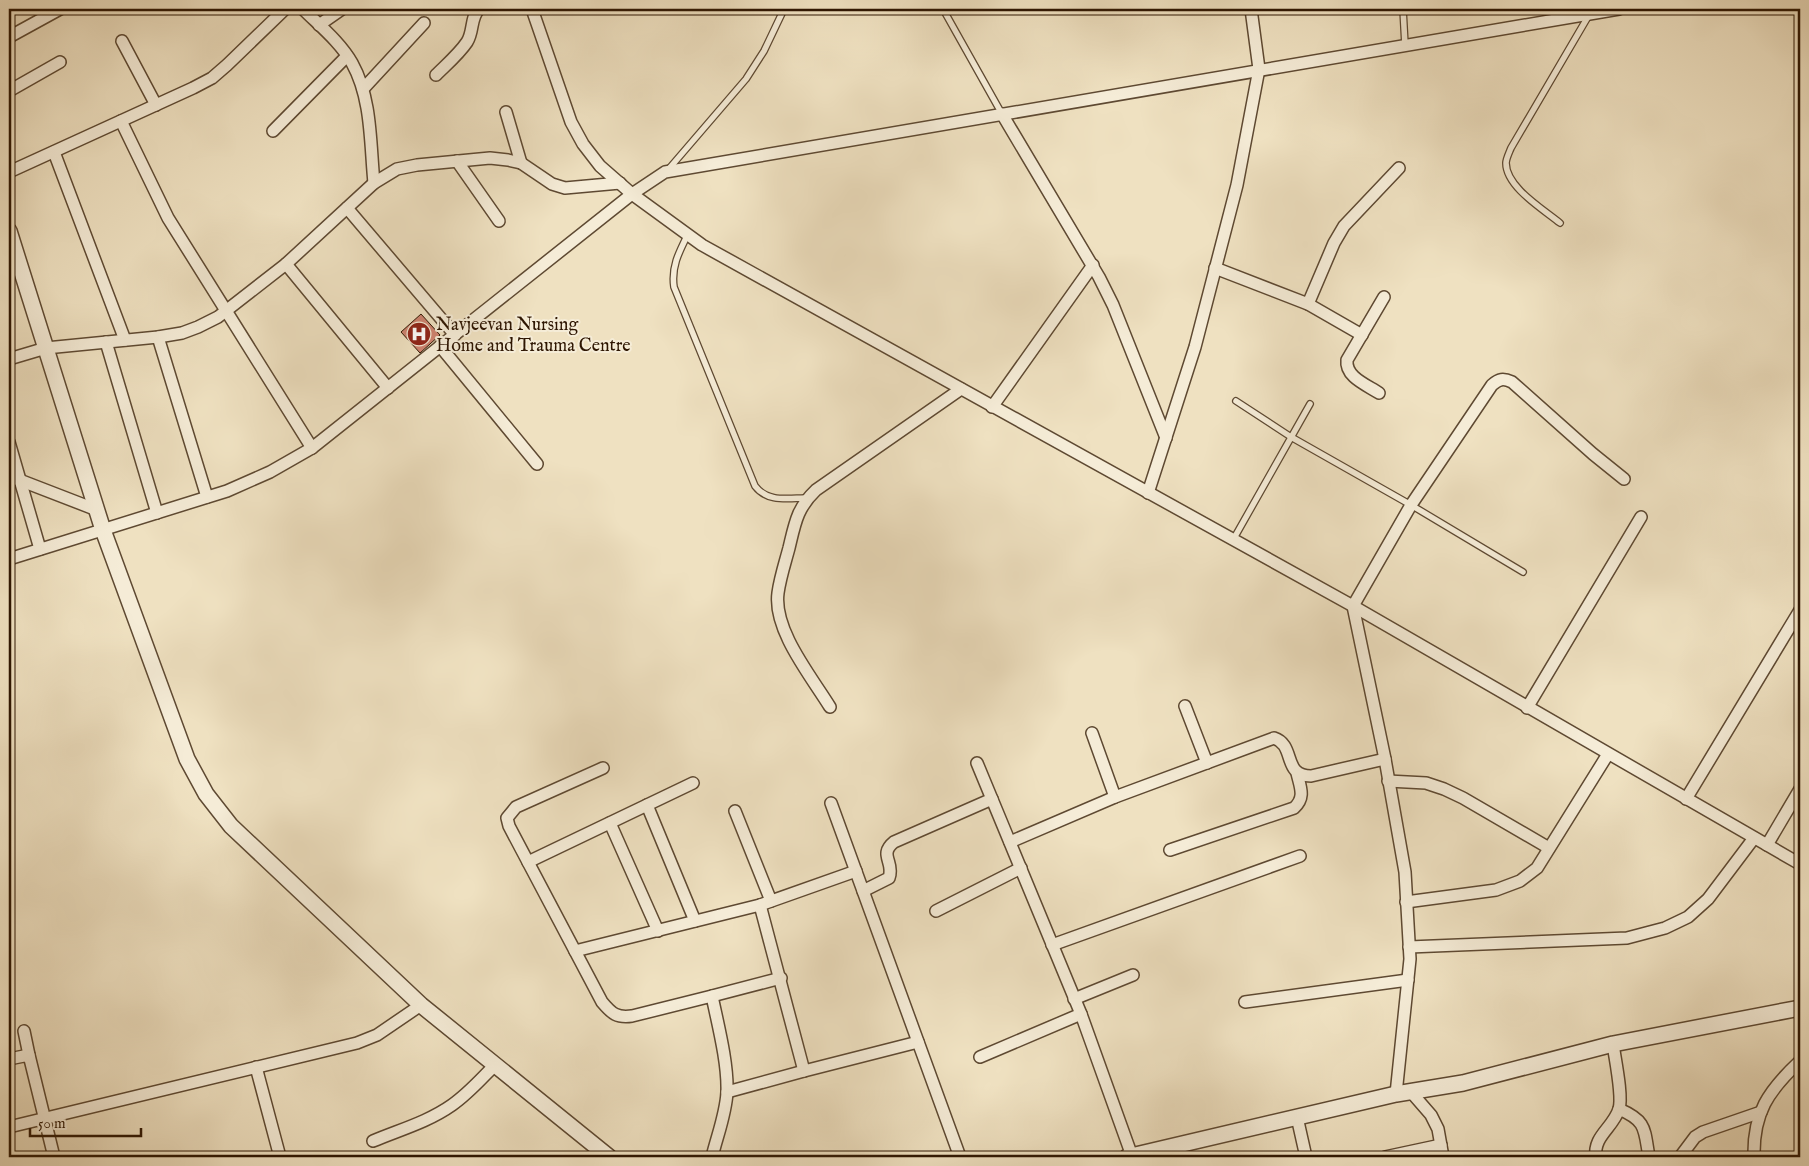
<svg xmlns="http://www.w3.org/2000/svg" width="1809" height="1166" font-family="'IM FELL English',serif">
<rect width="100%" height="100%" fill="#efe1c1"/>
<filter id="stains"><feTurbulence type="fractalNoise" baseFrequency=".004" numOctaves="4"/><feColorMatrix values="0 0 0 0 .2 0 0 0 0 .09 0 0 0 0 .02 0 0 0 .5 -.17"/></filter>
<radialGradient id="worn" r=".72"><stop offset=".6" stop-color="#630" stop-opacity="0"/><stop offset="1" stop-color="#630" stop-opacity=".3"/></radialGradient>
<!-- building -->
<polygon fill="#ce8370" stroke="#2e1602" points="421,314 440,335 420,353 401,332"/>
<g fill="none" stroke-linecap="round" stroke-linejoin="round">
<!-- service casing -->
<g stroke="#5e4932" stroke-width="8">
<g id="service">
<polyline points="943,9 1002,114"/>
<polyline points="1403,9 1405,45"/>
<polyline points="667,171 746,79 764,51 784,9"/>
<path d="M1560,223C1543,209 1506,187 1506,163C1506,159 1509,153 1511,148L1589,15"/>
<path d="M688,234C679,252 671,267 674,287L755,486C768,503 788,498 808,498"/>
<polyline points="1236,401 1291,437 1411,505 1523,572"/>
<polyline points="1233,540 1310,404"/>
</g>
</g>
<!-- minor casing -->
<g stroke="#5e4932" stroke-width="14">
<g id="minor">
<path d="M303,9C320,26 340,42 352,63C372,99 370,143 374,183"/>
<polyline points="532,9 571,122 583,144 600,166 632,194 702,245 1353,606 1800,864"/>
<polyline points="319,25 342,9"/>
<polyline points="9,37 60,9"/>
<polyline points="122,41 156,105"/>
<path d="M436,75C446,65 459,54 467,42C474,31 470,18 479,9"/>
<polyline points="363,89 424,23"/>
<polyline points="9,91 60,62"/>
<polyline points="506,112 521,163"/>
<polyline points="1002,114 1099,277 1113,305 1166,438"/>
<polyline points="121,121 168,218 312,448"/>
<polyline points="273,131 347,56"/>
<polyline points="54,152 125,340"/>
<polyline points="457,161 499,221"/>
<polyline points="9,172 193,88 212,78 227,65 285,9"/>
<polyline points="347,208 455,335"/>
<polyline points="286,264 388,388"/>
<polyline points="1215,268 1308,304 1362,335"/>
<polyline points="1308,304 1334,243 1344,226 1399,168"/>
<polyline points="158,337 207,497"/>
<polyline points="106,342 157,513"/>
<polyline points="440,346 537,464"/>
<polyline points="9,359 46,348 158,337 182,333 198,327 218,317 286,264 374,183 397,169 417,165 490,158 508,160 521,163 552,184 565,188 620,183"/>
<path d="M1379,393C1367,385 1345,377 1347,360L1384,297"/>
<polyline points="992,407 1093,265"/>
<polyline points="9,442 40,549"/>
<polyline points="9,476 97,510"/>
<polyline points="1148,493 1195,347 1237,185 1259,69 1251,9"/>
<polyline points="9,559 227,491 270,472 312,448 632,194 665,172 1619,9"/>
<polyline points="1185,706 1207,763"/>
<path d="M830,707C811,676 773,630 778,593C780,578 785,563 789,548C795,523 797,508 816,490L961,389"/>
<polyline points="1527,708 1641,517"/>
<polyline points="1092,733 1115,797"/>
<polyline points="977,763 1081,1014 1132,1156"/>
<path d="M603,768L516,807L507,818L509,826L602,1002C612,1014 617,1018 632,1016L712,996C718,1025 728,1063 727,1092C726,1114 717,1136 712,1157"/>
<polyline points="1388,781 1426,783 1444,789 1463,798 1549,848"/>
<polyline points="1686,799 1800,610"/>
<polyline points="831,803 960,1157"/>
<polyline points="647,805 695,921"/>
<polyline points="735,811 771,901"/>
<polyline points="610,823 658,931"/>
<path d="M1010,842L1115,797L1274,738C1296,745 1282,776 1311,776L1385,759"/>
<polyline points="1767,845 1800,789"/>
<path d="M1170,850L1294,808C1306,797 1300,787 1297,773"/>
<polyline points="528,862 693,783"/>
<path d="M863,891L889,878C895,862 878,855 894,842L992,799"/>
<polyline points="1406,902 1496,890 1520,881 1537,868 1608,754"/>
<polyline points="760,905 804,1071"/>
<polyline points="936,911 1021,868"/>
<polyline points="1052,945 1300,856"/>
<polyline points="1409,947 1627,938 1665,928 1688,917 1708,899 1754,838"/>
<polyline points="575,951 760,905 856,871"/>
<polyline points="712,996 781,978"/>
<polyline points="1074,999 1133,975"/>
<polyline points="1245,1002 1408,980"/>
<polyline points="24,1031 29,1055"/>
<polyline points="980,1057 1081,1014"/>
<polyline points="9,1059 29,1055 54,1157"/>
<polyline points="256,1067 280,1157"/>
<polyline points="727,1092 804,1071 918,1042"/>
<polyline points="1411,1092 1431,1115 1438,1129 1443,1157"/>
<path d="M1396,1094L1410,959L1405,872L1385,759L1353,606L1411,505L1492,385C1499,379 1503,378 1512,382L1593,454L1624,479"/>
<path d="M1619,1109C1647,1121 1644,1129 1649,1157"/>
<polyline points="1297,1117 1306,1157"/>
<polyline points="9,1127 357,1043 377,1035 421,1005"/>
<path d="M373,1141C399,1130 428,1122 452,1105C468,1094 481,1079 495,1065"/>
<polyline points="1385,1157 1441,1145"/>
<path d="M1596,1157C1593,1136 1613,1128 1619,1109C1623,1096 1615,1059 1613,1044"/>
<polyline points="1680,1157 1695,1137 1703,1132 1761,1112"/>
<path d="M1754,1157C1753,1113 1768,1091 1800,1061"/>
</g>
</g>
<!-- tertiary casing -->
<g stroke="#5e4932" stroke-width="18">
<g id="tertiary">
<polyline points="9,231 103,530 187,759 206,794 231,826 421,1005 609,1157"/>
<polyline points="1127,1157 1396,1094 1463,1083 1613,1044 1800,1008"/>
</g>
</g>
<!-- service -->
<use href="#service" stroke="#f5ecd7" stroke-width="5.5"/>
<!-- minor -->
<use href="#minor" stroke="#f5ecd7" stroke-width="11"/>
<!-- tertiary -->
<use href="#tertiary" stroke="#f5ecd7" stroke-width="15"/>
</g>
<!-- icons -->
<defs>
<g id="hospital-disc" transform="scale(1.25)"><circle r="9.5" fill="#8f2418" stroke="#f5ecd7"/><path d="M-5-5h3v3.5h4V-5h3V5h-3V1.5h-4V5h-3Z" fill="#fff"/></g>
</defs>
<g fill-rule="evenodd">
<use href="#hospital-disc" x="419" y="334"/>
</g>
<g text-anchor="middle" stroke-width="4" stroke-linejoin="round" paint-order="stroke">
<!-- poi labels -->
<g font-size="18" fill="#2e1602" stroke="#f5ecd7" text-anchor="start">
<text x="436" y="330">Navjeevan Nursing<tspan x="436" dy="21">Home and Trauma Centre</tspan></text>
</g>
</g>
<!-- margin -->
<rect width="1809" height="1166" fill="none" stroke="#efe1c1" stroke-width="30"/>
<rect x="10" y="10" width="1789" height="1146" fill="none" stroke="#2e1602" stroke-width="2.5"/>
<rect x="15" y="15" width="1779" height="1136" fill="none" stroke="#2e1602"/>
<!-- scale -->
<path d="M30 1128v8h111v-8" fill="none" stroke="#2e1602" stroke-width="2.5"/>
<text x="38" y="1128" font-size="15" fill="#2e1602" stroke="#f5ecd7" stroke-width="4" paint-order="stroke">50 m</text>
<rect width="100%" height="100%" filter="url(#stains)"/>
<rect width="100%" height="100%" fill="url(#worn)"/>
</svg>
